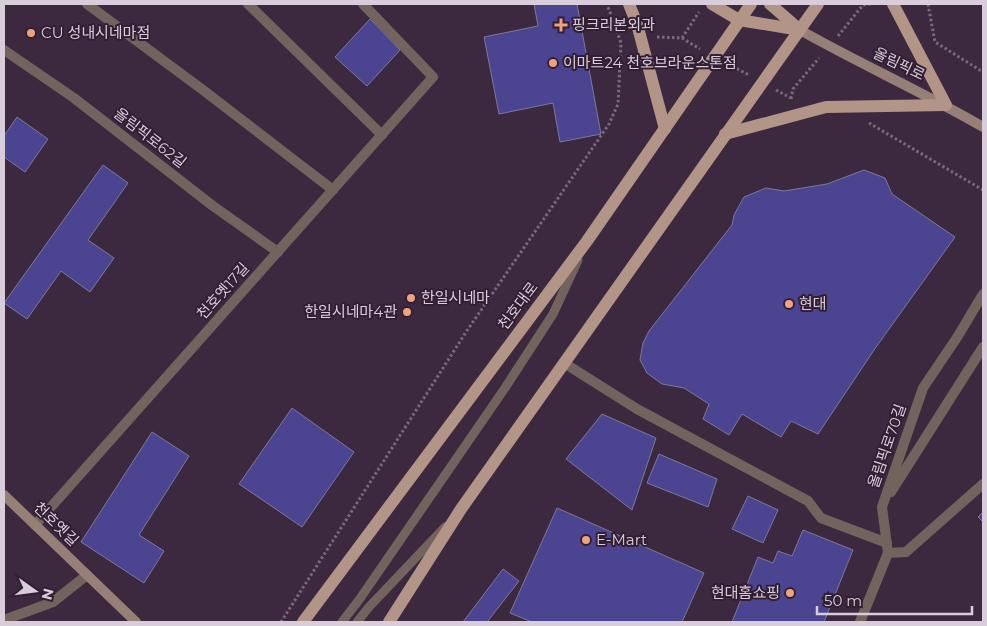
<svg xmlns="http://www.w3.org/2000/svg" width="987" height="626" font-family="Montserrat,'Noto Sans KR',sans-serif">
<rect width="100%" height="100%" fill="#3d293f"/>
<!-- building -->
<g fill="#4b4591" stroke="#797a99">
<polygon points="534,4 577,4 601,134 560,142 553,103 499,114 484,37 538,26"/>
<polygon points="370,19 400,50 367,86 335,57"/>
<polygon points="17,117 48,139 25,172 4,157 4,136"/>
<polygon points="103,165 128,183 88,240 114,258 90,292 61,271 27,319 4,303"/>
<polygon points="864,170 885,178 892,194 955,237 874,350 818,434 791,421 781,437 742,414 729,435 703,419 709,404 684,388 662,384 647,373 640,360 643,343 649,331 732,225 734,215 744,197 766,188 784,191 827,184"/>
<polygon points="292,408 354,452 302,527 239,484"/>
<polygon points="602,414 656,438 632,510 566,459"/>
<polygon points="152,432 189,456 139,535 164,551 144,583 81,542"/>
<polygon points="659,454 717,479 708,507 647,483"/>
<polygon points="748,496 778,510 763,543 732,529"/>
<polygon points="557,508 704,573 682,622 532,622 510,613"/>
<polygon points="983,512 983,522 978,517"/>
<polygon points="803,530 853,550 824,622 732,622 758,557 773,563 778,551 792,556"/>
<polygon points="503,569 519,581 487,622 463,622"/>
</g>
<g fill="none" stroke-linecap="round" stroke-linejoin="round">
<!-- path -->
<g stroke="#7a697c" stroke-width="3" stroke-dasharray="2.5 2.5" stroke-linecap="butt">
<polyline points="928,4 935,42 983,72"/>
<polyline points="838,36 863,5 871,4"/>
<polyline points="657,37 682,38 700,49"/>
<polyline points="682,38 699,12"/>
<polyline points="728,64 749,75"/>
<polyline points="776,90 791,98"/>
<polyline points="791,99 793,89 819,58"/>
<polyline points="869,123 983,190"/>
<polyline points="281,622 466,332 609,124 618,104 621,43 607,4"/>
</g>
<!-- lane -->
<g stroke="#72645d" stroke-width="9">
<polyline points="342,622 359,600 505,388 553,314 578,260"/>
<polyline points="357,622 369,607 445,527"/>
</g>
<!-- street -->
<g stroke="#72645d" stroke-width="10">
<polyline points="87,4 203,90 333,190"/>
<polyline points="248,4 382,135"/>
<polyline points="4,50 74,98 213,206 278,252"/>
<polyline points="564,363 637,409 808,501 821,518 887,543"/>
<polyline points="891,492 983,347"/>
<polyline points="35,525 433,77 363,4"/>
<polyline points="888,553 906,552 983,484"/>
<polyline points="4,620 53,602 87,575"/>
<polyline points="860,622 888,553 882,507 923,388 958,336 983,294"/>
</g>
<!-- secondary -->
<g stroke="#968075" stroke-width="10">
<path d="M800,30C860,64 923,92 983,127"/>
<polyline points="4,495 136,622"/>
</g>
<!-- primary -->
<g stroke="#b29587" stroke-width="12">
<polyline points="629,4 637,24 665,129"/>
<polyline points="712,4 739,20 800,30"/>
<polyline points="770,4 800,30"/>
<polyline points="725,134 826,107 946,105 893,4"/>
<polyline points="303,622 587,241 751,4"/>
<polyline points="389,622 461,509 818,4"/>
</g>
</g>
<!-- markers -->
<g fill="#f1a27b" stroke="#321f34" stroke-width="2">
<path d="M558.5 17.5h5v5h5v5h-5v5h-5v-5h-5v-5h5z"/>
<circle cx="31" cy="33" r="5"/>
<circle cx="553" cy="63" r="5"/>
<circle cx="411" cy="298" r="5"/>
<circle cx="789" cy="304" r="5"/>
<circle cx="407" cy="312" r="5"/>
<circle cx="586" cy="540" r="5"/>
<circle cx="790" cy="593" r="5"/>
</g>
<g text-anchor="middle" stroke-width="4" stroke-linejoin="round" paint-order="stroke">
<!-- poi labels -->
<g font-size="15" fill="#dacddb" stroke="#321f34" text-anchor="start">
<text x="572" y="30">핑크리본외과</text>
<text x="41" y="38">CU 성내시네마점</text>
<text x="563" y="68">이마트24 천호브라운스톤점</text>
<text x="421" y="303">한일시네마</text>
<text x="799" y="309">현대</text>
<text x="397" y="317" text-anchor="end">한일시네마4관</text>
<text x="596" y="545">E-Mart</text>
<text x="780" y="598" text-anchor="end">현대홈쇼핑</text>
</g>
<!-- street labels -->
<g font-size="15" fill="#dacddb" stroke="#321f34">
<text transform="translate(899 64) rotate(26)" y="5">올림픽로</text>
<text transform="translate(150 138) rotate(38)" y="5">올림픽로62길</text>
<text transform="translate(223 291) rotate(-48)" y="5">천호옛17길</text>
<text transform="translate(518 306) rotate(-53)" y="5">천호대로</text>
<text transform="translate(887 446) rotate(-71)" y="5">올림픽로70길</text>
<text transform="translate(56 524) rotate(44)" y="5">천호옛길</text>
</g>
</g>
<!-- border -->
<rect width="987" height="626" fill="none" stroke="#dacddb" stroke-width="10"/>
<!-- north arrow -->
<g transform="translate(35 591) rotate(104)" stroke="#321f34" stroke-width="4" paint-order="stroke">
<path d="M0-4L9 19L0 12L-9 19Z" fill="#dacddb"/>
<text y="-8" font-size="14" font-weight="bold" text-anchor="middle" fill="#dacddb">N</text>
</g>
<!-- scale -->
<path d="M817 606v8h155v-8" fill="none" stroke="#dacddb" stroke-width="2.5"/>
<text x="824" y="606" font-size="15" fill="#dacddb" stroke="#321f34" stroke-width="4" paint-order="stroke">50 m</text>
</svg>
